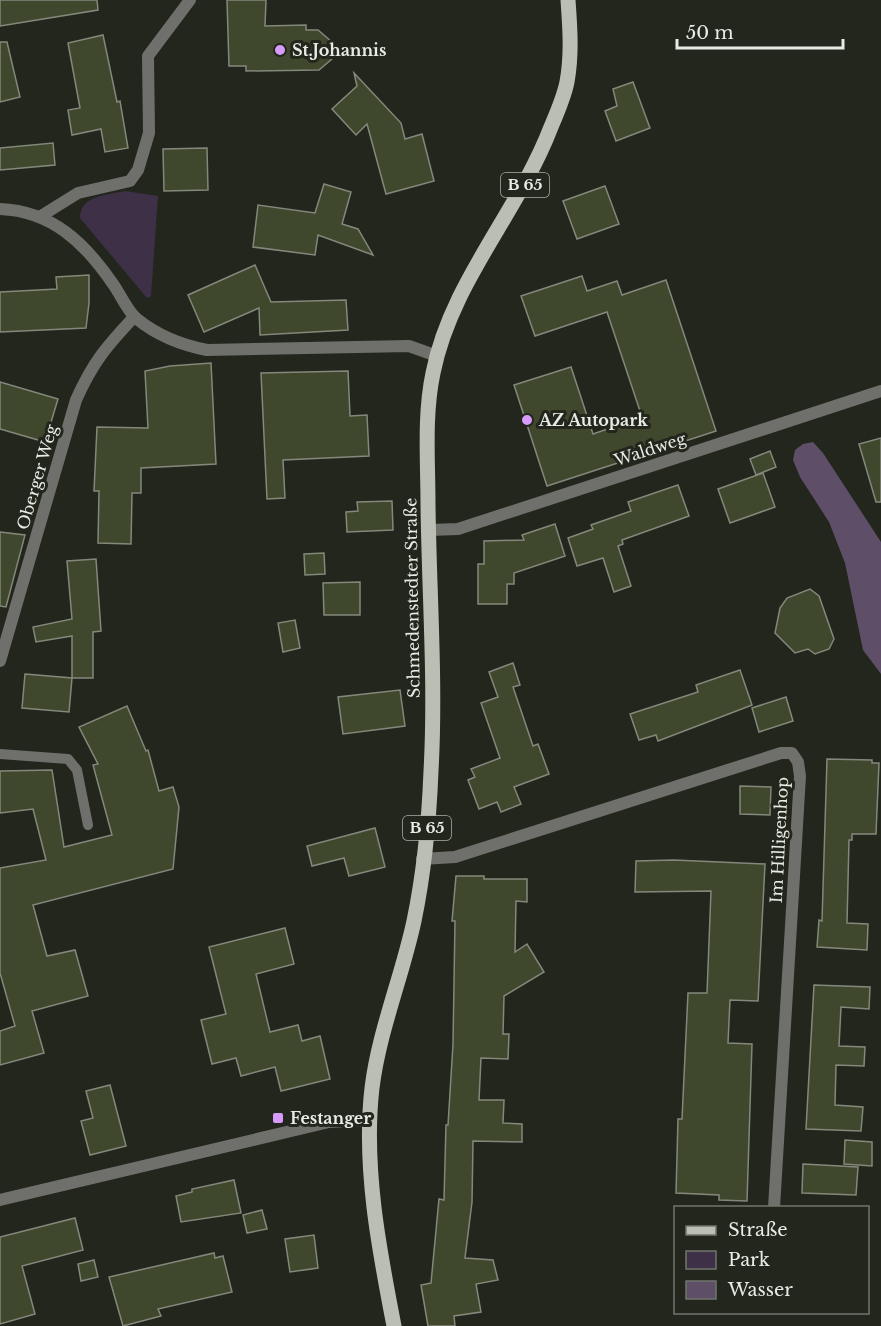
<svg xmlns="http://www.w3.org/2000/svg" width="881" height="1326" font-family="'Libre Baskerville',serif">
<rect width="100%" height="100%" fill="#22261c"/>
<!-- green -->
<path fill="#3e3047" d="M125,191L158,196L151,296L147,298L80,218C80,195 108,195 125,191Z"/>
<!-- water -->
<polygon fill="#5e4e68" points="813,442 823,453 881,542 881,674 863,650 845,563 829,522 800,477 793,460 795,450 803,444"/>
<!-- building -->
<g fill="#3f472c" stroke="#84887c" stroke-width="1.5">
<polygon points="0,0 97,0 98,10 0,26"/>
<polygon points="227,0 266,0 265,26 306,25 306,30 318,30 332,42 332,59 319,70 246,71 246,66 229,66"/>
<polygon points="103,35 117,102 120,101 128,148 105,152 101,129 72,135 68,110 80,108 68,43"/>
<polygon points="0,42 7,42 20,97 0,102"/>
<polygon points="354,73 401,123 405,139 422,134 434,181 386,194 367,124 356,135 332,109 357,86"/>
<polygon points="633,82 650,128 616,141 605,111 617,106 613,89"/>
<polygon points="53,143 55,165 0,170 0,148"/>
<polygon points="207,148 208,190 164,191 163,149"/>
<polygon points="324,184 351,192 342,224 358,229 373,255 318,235 315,255 253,247 258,205 315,213"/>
<polygon points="605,186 619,224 577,239 563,201"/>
<polygon points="255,265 271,302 346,300 348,330 260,335 259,308 204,332 188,295"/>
<polygon points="89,275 89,303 86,328 0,332 0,292 57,289 56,277"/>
<polygon points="582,276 587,291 617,281 622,295 666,280 716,431 547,486 514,385 571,367 593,434 642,417 607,312 535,336 521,296"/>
<polygon points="211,363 216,464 141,468 141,493 132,493 131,544 98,543 99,491 94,491 97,427 148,428 145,371 170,366"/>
<polygon points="348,371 350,416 367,415 369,456 283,460 285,498 267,499 261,373"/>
<polygon points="0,382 58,399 45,442 0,429"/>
<polygon points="881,438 881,502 876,502 859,444"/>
<polygon points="770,451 776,467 756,475 750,459"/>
<polygon points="763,473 775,507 730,523 718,489"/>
<polygon points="678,485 689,516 622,540 623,544 618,546 631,586 614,592 603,558 577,566 568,538 593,529 591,525 631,511 628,502"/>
<polygon points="392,501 393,530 347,532 346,512 358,511 357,502"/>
<polygon points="555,524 565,556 514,573 514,584 507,584 507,604 478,604 478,564 484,564 484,541 524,540 522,535"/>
<polygon points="0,532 25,535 6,607 0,606"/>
<polygon points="324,553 325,574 305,575 304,554"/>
<polygon points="96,559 101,631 93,632 93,678 72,678 72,636 36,642 33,627 72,619 67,561"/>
<polygon points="360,582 360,615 324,615 323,583"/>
<polygon points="810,589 819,596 834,639 829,649 815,654 808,649 795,653 775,633 780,608 787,598"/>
<polygon points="295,620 300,648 283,652 278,623"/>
<polygon points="513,663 520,685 513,687 533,746 538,744 549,774 514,787 521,804 501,812 497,802 479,809 468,780 475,777 471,769 500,758 481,703 498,697 489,672"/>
<polygon points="740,670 752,705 658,741 656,735 639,740 630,714 698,692 696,685"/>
<polygon points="25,674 72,678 69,712 22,708"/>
<polygon points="400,690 405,726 343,734 338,697"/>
<polygon points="786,697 793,721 759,732 752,708"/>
<polygon points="127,706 146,751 148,750 159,791 173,787 179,807 173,869 33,905 47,956 75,950 88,996 32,1011 44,1053 0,1065 0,1031 15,1026 0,973 0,868 46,860 33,809 0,813 0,771 52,770 64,847 112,835 93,765 98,764 79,727"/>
<polygon points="827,759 872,760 872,763 879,763 876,834 852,834 852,840 849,840 847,923 868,924 867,950 817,947 819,920 822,921"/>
<polygon points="740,786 771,787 770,815 740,814"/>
<polygon points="375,828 385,867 349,876 344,858 312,866 307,846"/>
<polygon points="674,860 765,864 758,1001 730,1000 728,1043 752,1044 747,1201 719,1200 719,1195 676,1193 678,1119 682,1119 688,993 707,993 711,891 635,892 636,861"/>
<polygon points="456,876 484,876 484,879 527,879 527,902 516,901 515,952 527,944 544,972 504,996 503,1034 509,1034 508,1059 481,1058 479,1100 504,1100 503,1123 522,1124 522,1142 473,1141 472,1202 465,1258 493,1260 498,1280 476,1284 481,1312 454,1316 455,1326 428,1326 421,1285 431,1283 439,1199 444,1200 446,1125 448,1125 453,1044 455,921 452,921"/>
<polygon points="285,928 294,964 256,974 270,1032 298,1025 302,1041 320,1036 330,1079 281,1091 275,1067 241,1076 236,1058 212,1064 201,1020 226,1014 209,947"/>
<polygon points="814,985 870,987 869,1009 841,1007 839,1046 865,1047 864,1066 836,1065 835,1105 863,1107 861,1131 806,1129"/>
<polygon points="110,1085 126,1146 90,1155 81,1121 93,1118 86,1091"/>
<polygon points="845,1140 872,1142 872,1166 844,1164"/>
<polygon points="803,1164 858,1167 856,1195 802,1193"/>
<polygon points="234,1180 241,1213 181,1222 176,1196 192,1192 192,1189"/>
<polygon points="262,1210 267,1229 247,1233 243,1215"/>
<polygon points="75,1218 83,1250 22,1266 35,1314 0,1324 0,1237"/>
<polygon points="314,1235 318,1268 290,1272 285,1239"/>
<polygon points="214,1253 215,1258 223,1256 232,1292 158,1309 161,1316 123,1326 109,1277"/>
<polygon points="94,1260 98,1277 81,1281 78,1264"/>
</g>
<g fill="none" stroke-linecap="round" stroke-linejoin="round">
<!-- lane -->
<polyline stroke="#6f706b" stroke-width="10" points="0,754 68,759 77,770 88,825"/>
<!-- street -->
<g stroke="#6f706b" stroke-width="12">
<path d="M0,209C52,211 85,243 113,284C121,295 127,311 137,319C158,336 181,345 207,350L409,346L437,356"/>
<polyline points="41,216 78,193 130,181 138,170 149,133 148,56 190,0"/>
<polyline points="429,530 458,529 881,391"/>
<path d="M0,661L76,400C93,362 106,347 134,317"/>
<polyline points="422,859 455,857 781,753 792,753 798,762 800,776 774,1208"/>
<polyline points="0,1200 329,1122 369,1120"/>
</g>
<!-- primary -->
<path stroke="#babeb3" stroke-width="15" d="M394,1326C379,1249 363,1166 372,1088C379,1031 402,977 414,921C424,873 429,821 431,771C436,682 429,592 428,504C428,461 424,416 433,373C451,282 518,213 551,127C557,113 564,97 567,82C572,54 570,28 568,0"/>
</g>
<!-- markers -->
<g fill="#d79bf9" stroke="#22261c" stroke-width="2">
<circle cx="280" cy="50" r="6"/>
<circle cx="527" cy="420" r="6"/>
<rect x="272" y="1112" width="12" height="12" rx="3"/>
</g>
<g text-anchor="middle" stroke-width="6" stroke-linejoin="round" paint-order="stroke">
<!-- shield labels -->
<g fill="#22261c" stroke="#adb0a8" stroke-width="1.5">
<rect x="501" y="173" width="48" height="24" rx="4.5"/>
<rect x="403" y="816" width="48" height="24" rx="4.5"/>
</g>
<g font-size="15" font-weight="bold" fill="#e8ebe4">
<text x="525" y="190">B 65</text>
<text x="427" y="833">B 65</text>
</g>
<!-- poi labels -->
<g font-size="16" font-weight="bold" fill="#e8ebe4" stroke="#22261c" text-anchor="start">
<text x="292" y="56">St.Johannis</text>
<text x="539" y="426">AZ Autopark</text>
<text x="290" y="1124">Festanger</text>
</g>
<!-- street labels -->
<g font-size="16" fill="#e8ebe4" stroke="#22261c">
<text transform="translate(650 449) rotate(-18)" y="6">Waldweg</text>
<text transform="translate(37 477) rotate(-74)" y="6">Oberger Weg</text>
<text transform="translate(412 598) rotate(-91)" y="6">Schmedenstedter Straße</text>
<text transform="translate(779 840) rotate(-87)" y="6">Im Hilligenhop</text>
</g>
</g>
<!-- legend -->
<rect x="674" y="1206" width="195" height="108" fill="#22261c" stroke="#71756c" stroke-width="1.5"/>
<rect x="686" y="1226" width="30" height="9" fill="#babeb3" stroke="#71756c" stroke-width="1.5"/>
<text x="728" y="1236" font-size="18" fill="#e8ebe4">Straße</text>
<rect x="686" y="1251" width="30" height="18" fill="#3e3047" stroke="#71756c" stroke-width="1.5"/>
<text x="728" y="1266" font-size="18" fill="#e8ebe4">Park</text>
<rect x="686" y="1281" width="30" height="18" fill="#5e4e68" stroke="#71756c" stroke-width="1.5"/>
<text x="728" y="1296" font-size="18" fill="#e8ebe4">Wasser</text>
<!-- scale -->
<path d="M677 39v9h166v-9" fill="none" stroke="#e8ebe4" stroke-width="3"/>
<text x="686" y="39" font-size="18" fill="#e8ebe4" stroke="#22261c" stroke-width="4.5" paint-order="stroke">50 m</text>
</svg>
